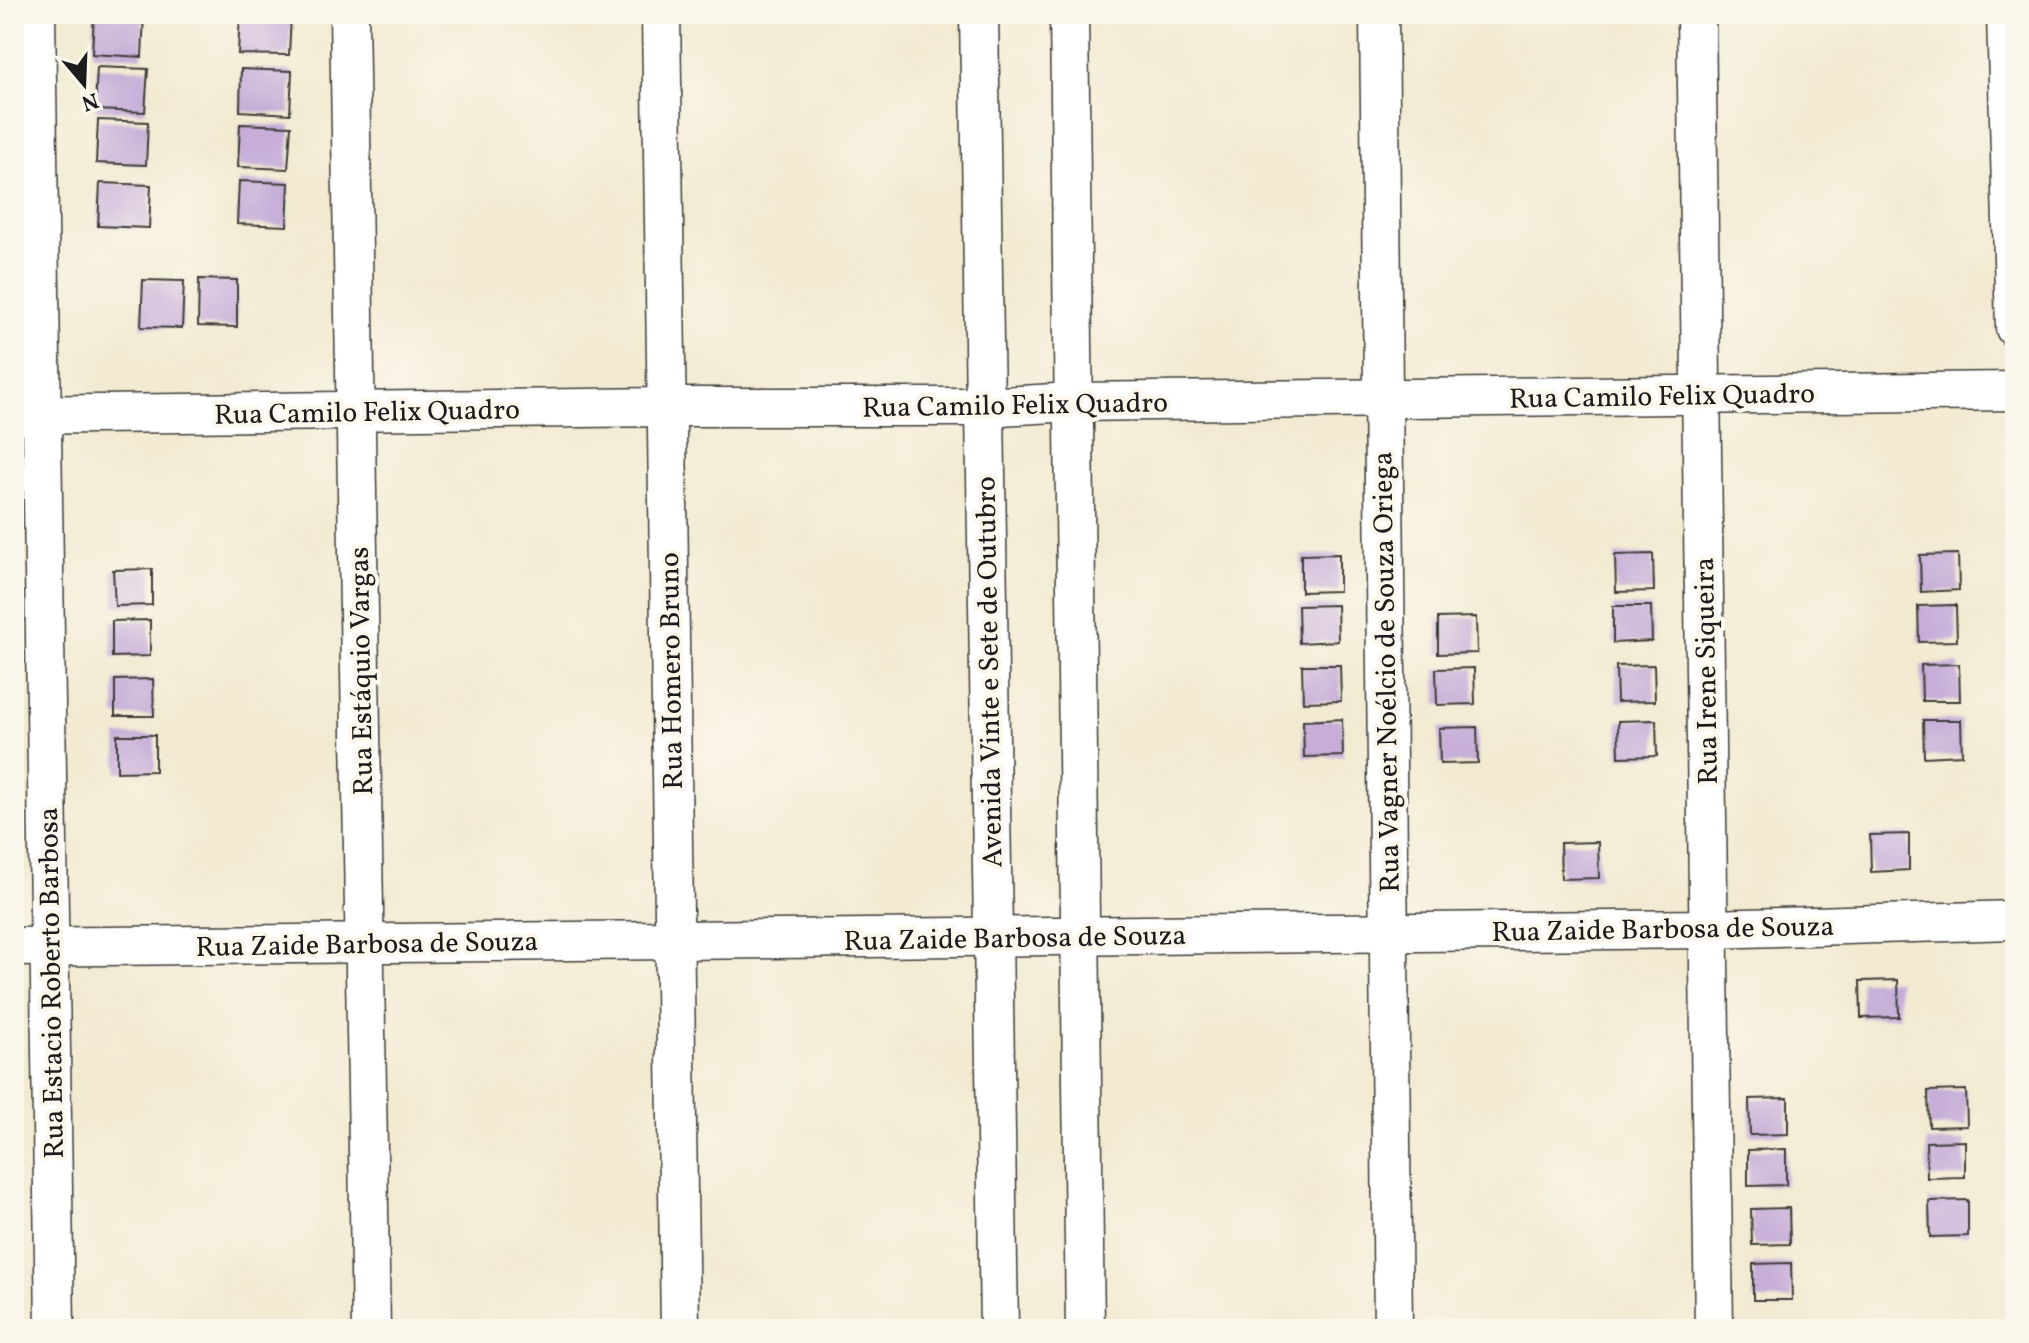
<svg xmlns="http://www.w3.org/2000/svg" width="2029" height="1343" font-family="Vollkorn,serif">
<rect width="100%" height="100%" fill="#fbf7ec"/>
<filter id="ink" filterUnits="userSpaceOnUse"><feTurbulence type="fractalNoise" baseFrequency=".0125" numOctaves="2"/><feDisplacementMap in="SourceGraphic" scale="16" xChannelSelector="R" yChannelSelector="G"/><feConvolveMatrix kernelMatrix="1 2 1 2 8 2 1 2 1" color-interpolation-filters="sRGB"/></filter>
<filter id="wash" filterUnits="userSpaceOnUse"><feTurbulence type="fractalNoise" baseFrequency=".006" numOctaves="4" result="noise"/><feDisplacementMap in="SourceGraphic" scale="32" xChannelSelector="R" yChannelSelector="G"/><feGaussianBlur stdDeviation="1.8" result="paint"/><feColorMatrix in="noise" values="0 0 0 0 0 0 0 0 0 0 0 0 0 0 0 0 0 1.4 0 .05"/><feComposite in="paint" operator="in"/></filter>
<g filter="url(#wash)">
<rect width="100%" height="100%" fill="#f2ead1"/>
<g id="blocks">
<!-- building -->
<g fill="#c6aed8">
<polygon points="94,14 144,14 142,57 92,54"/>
<polygon points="240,14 291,14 289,55 238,54"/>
<polygon points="97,67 148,69 145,112 95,110"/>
<polygon points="241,69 292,71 290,114 240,111"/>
<polygon points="98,120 148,122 146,165 96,163"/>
<polygon points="240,124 291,126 288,169 238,167"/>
<polygon points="239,181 289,183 287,226 237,224"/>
<polygon points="100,183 151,185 149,228 98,226"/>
<polygon points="199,279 237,280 237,327 198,326"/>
<polygon points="143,280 184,281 182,328 141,327"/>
<polygon points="1339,554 1339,591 1301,592 1301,555"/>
<polygon points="1653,554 1654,591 1616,592 1615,555"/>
<polygon points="1958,554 1959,590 1921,592 1920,555"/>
<polygon points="152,569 152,605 115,606 113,570"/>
<polygon points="1337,605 1338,641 1299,643 1298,606"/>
<polygon points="1956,605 1957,641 1919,642 1918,606"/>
<polygon points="1613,606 1651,606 1652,641 1613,643"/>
<polygon points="1476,617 1477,653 1438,654 1438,618"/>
<polygon points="150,620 150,656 112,657 112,621"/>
<polygon points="1959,664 1960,701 1922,701 1921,665"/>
<polygon points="1302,665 1340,665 1341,701 1303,702"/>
<polygon points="1654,665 1655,701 1617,702 1616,666"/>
<polygon points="1474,668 1475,704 1437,705 1436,669"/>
<polygon points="153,679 154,716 115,716 115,680"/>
<polygon points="1342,719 1343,756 1304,757 1303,721"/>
<polygon points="1656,720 1657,756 1619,757 1618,721"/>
<polygon points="1923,720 1961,720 1962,755 1924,757"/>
<polygon points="1477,727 1478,763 1440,764 1439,728"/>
<polygon points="117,735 155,735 155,771 117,772"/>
<polygon points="1909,834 1909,870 1871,872 1870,835"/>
<polygon points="1598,842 1599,878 1561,879 1560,843"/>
<polygon points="1898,980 1899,1017 1861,1018 1860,981"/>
<polygon points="1966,1090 1967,1126 1929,1127 1928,1091"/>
<polygon points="1788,1098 1788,1134 1750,1135 1749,1099"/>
<polygon points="1965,1141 1965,1177 1927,1178 1926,1142"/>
<polygon points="1786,1149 1786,1185 1748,1186 1748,1150"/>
<polygon points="1968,1200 1968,1236 1930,1237 1929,1201"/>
<polygon points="1789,1208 1790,1244 1752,1245 1751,1209"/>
<polygon points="1791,1263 1792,1300 1753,1300 1753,1264"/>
</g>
</g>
</g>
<g filter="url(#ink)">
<use href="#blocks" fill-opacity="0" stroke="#3c3b37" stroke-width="2"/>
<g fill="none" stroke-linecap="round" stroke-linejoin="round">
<!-- street casing -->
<g stroke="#3c3b37" stroke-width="41">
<g id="street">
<polyline points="36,14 55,1329"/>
<polyline points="349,14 371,1329"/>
<polyline points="661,14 680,1329"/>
<polyline points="979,14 999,1329"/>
<polyline points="1069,14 1085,1329"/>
<polyline points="1379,14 1393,1329"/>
<polyline points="1696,14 1714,1329"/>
<polyline points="2006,14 2015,328"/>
<polyline points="14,415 666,407 984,407 1072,402 2015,391"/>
<polyline points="14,947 1709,929 2015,920"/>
</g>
</g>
<!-- street -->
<use href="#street" stroke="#fff" stroke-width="38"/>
</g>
</g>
<g text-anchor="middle" stroke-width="8" stroke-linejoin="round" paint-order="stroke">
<!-- street labels -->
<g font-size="28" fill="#1c1c1c" stroke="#fbf7ec">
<text transform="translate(1662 395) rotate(-1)" y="10">Rua Camilo Felix Quadro</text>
<text transform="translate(1015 404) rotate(-1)" y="10">Rua Camilo Felix Quadro</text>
<text transform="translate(367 411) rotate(-1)" y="10">Rua Camilo Felix Quadro</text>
<text transform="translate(360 671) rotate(-91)" y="10">Rua Estáquio Vargas</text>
<text transform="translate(670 671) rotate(-91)" y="10">Rua Homero Bruno</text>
<text transform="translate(1705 671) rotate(-91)" y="10">Rua Irene Siqueira</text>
<text transform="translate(988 672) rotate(-91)" y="10">Avenida Vinte e Sete de Outubro</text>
<text transform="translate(1385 672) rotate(-91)" y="10">Rua Vagner Noélcio de Souza Oriega</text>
<text transform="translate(1663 928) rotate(-1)" y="10">Rua Zaide Barbosa de Souza</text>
<text transform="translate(1015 937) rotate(-1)" y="10">Rua Zaide Barbosa de Souza</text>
<text transform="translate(367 943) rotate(-1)" y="10">Rua Zaide Barbosa de Souza</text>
<text transform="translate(50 983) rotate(-91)" y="10">Rua Estacio Roberto Barbosa</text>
</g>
</g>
<!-- margin -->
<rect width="2029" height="1343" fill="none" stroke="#fbf7ec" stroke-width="48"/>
<!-- north arrow -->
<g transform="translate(84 84) rotate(161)" stroke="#fbf7ec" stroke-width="6" paint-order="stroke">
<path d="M0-6L14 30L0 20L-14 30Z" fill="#1c1c1c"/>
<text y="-12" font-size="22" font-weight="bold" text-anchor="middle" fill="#1c1c1c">N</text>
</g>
</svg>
